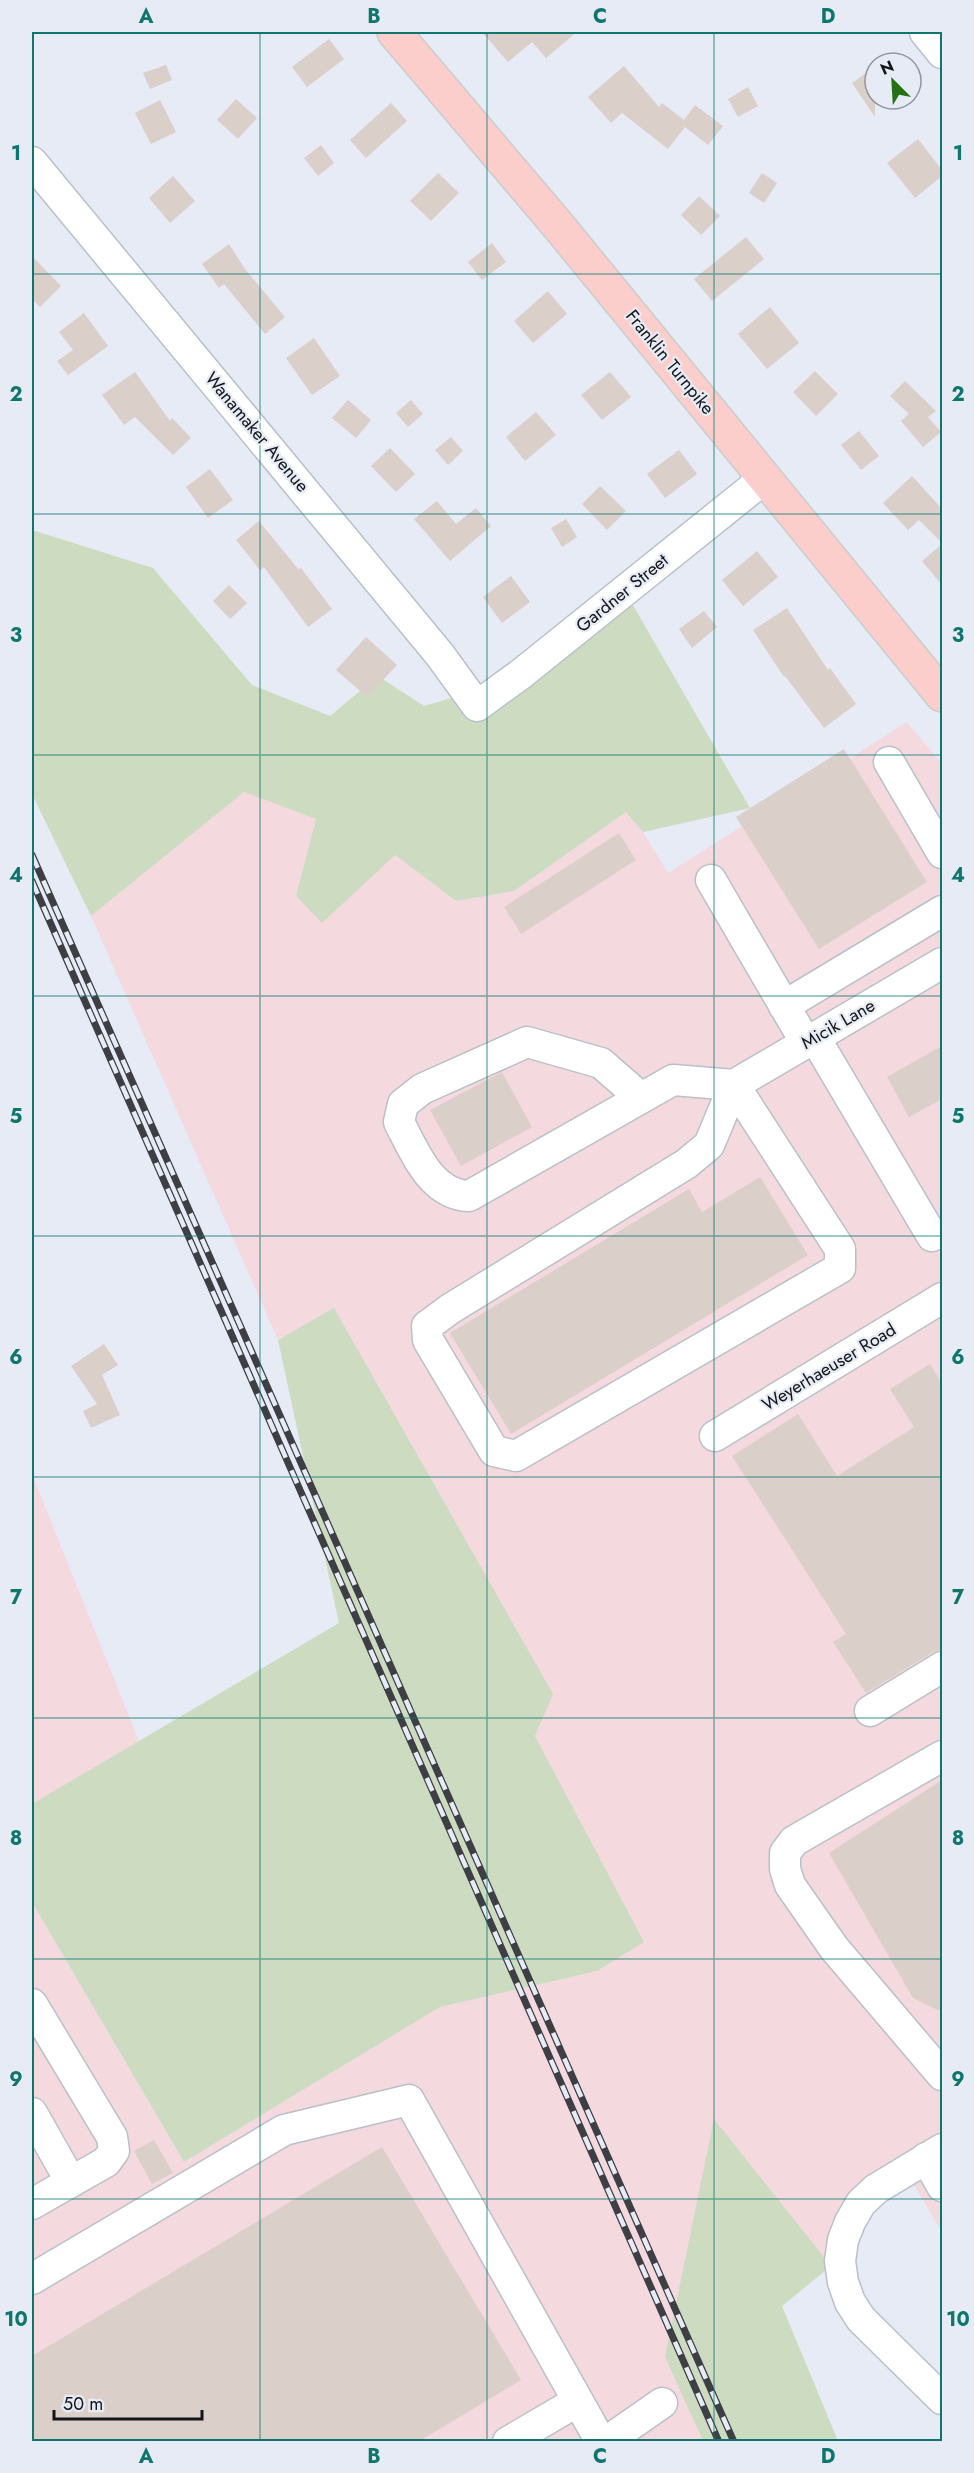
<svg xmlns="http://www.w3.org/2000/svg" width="974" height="2473" font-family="Jost,sans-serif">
<rect width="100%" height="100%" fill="#e6ebf5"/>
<!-- industrial -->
<g fill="#f4d9df">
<polygon points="907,722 942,764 942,2232 905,2170 831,2266 665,2357 703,2441 32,2441 32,1902 184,2162 440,2007 597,1971 643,1942 535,1736 334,1309 278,1340 91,916 244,792 316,819 296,896 395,855 456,901 514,891 626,812 643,832 668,873"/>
<polygon points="32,1474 139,1741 32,1804"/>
</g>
<!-- green -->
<g fill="#cddbc0">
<polygon points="32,530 153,568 252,685 330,716 378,676 424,706 493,686 623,588 750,808 643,832 626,812 514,891 456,901 395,855 322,923 296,896 316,819 244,792 91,916 32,794"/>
<polygon points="334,1308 553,1694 535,1736 644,1942 597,1971 440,2007 184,2162 32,1902 32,1804 339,1623 278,1340"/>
<polygon points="714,2119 831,2266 782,2306 838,2441 703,2441 665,2357"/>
</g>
<!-- building -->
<g fill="#dbcfca">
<polygon points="482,32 577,32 546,58 532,42 508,62"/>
<polygon points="329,39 344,59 307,87 292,67"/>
<polygon points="166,65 172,80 150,89 143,73"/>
<polygon points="624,66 659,107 662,103 684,120 695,105 723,126 708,145 685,127 668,149 622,113 611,123 588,97"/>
<polygon points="875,67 875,117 852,83"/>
<polygon points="748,87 758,106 738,117 728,99"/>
<polygon points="236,99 257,118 238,139 217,120"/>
<polygon points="160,100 176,132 151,144 135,113"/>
<polygon points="391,103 407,121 366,158 350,140"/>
<polygon points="918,139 942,170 942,176 915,198 887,163"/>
<polygon points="321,145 334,163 318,176 304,158"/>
<polygon points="438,173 459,193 431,221 410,201"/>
<polygon points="762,173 777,183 764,203 749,193"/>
<polygon points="173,176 195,201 170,223 149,198"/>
<polygon points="699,196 720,216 701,235 681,215"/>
<polygon points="746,237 764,259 712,301 694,279"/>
<polygon points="492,243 506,262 482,280 468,262"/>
<polygon points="229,244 245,269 285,317 265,334 224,284 219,288 202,264"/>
<polygon points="32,256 61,286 40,307 32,299"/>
<polygon points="548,291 567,314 533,343 514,321"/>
<polygon points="770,307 799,343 767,369 738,334"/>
<polygon points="84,313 108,346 68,375 57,361 73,350 59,332"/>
<polygon points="314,338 340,376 312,395 286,358"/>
<polygon points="815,371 838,394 816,416 793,392"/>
<polygon points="135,372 170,421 172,418 191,438 173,455 135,417 124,425 102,395"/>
<polygon points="610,372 631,397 602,420 581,395"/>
<polygon points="905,381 936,411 928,417 941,432 923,447 901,421 909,414 890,396"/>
<polygon points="348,400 371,420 356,438 332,418"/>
<polygon points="411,400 423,414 408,427 396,413"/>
<polygon points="536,412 556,435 525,461 506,437"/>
<polygon points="859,431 879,456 861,470 841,445"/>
<polygon points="451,437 463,451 448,465 435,450"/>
<polygon points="390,448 415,474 396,492 371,466"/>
<polygon points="679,450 697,474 665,498 647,474"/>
<polygon points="210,469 233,500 208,518 186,487"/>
<polygon points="912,476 942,509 942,543 919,520 908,530 883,503"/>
<polygon points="600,486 626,511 607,530 582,504"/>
<polygon points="437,501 456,524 476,508 491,526 450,561 414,519"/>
<polygon points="566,519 577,537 562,547 551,528"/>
<polygon points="259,521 298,569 301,568 332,609 308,627 264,567 260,570 236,540"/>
<polygon points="942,544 942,585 922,561"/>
<polygon points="757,551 778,577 743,606 722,580"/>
<polygon points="511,576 530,602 502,623 483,597"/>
<polygon points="229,585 247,603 230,619 213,601"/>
<polygon points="787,608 828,670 830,668 856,704 824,728 785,676 784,677 753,630"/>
<polygon points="704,611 717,627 692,648 679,629"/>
<polygon points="366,637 397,665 367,697 336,670"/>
<polygon points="844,749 927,882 819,949 736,817"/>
<polygon points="619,833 636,860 521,934 504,907"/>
<polygon points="942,1046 942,1099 909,1117 887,1077"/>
<polygon points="502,1072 532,1127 461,1166 430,1110"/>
<polygon points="760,1177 808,1255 511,1434 450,1333 689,1189 702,1212"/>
<polygon points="104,1344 118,1365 102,1375 120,1415 91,1428 83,1411 97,1404 71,1366"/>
<polygon points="930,1364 942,1384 942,1649 933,1652 866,1693 833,1642 846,1634 732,1456 798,1414 837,1476 914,1427 890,1389"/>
<polygon points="942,1780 942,2012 913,1998 829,1853"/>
<polygon points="154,2140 173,2173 152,2184 134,2151"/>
<polygon points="382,2147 521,2380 418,2442 32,2442 32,2356"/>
</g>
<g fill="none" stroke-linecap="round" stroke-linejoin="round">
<!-- minor casing -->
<g stroke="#bac0c9" stroke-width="33">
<g id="minor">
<polyline points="925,32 942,53"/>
<polyline points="32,162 440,655 477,706 521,674 765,478"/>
<polyline points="889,762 942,853"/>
<polyline points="711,880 806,1043"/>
<polyline points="784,1006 942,911"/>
<polyline points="815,1038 932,1236"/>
<polygon points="734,1085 840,1249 840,1268 516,1456 494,1451 428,1340 427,1326 450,1309 686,1164 709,1145"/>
<polyline points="734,1085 942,963"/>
<path d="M641,1098L601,1063L527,1042L422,1089L403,1104L399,1122C414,1151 431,1195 469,1196L673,1080L734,1085"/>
<polyline points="715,1436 942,1298"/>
<polyline points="870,1711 942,1667"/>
<polyline points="942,1756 794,1841 785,1853 785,1869 790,1885 834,1948 942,2075"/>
<polyline points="32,2004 112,2137 114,2151 106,2162 32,2204"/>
<polyline points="32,2113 71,2182"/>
<polyline points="942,2149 876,2189 861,2203 850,2222 843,2240 840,2261 843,2282 850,2302 861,2319 942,2399"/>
<polyline points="926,2158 942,2186"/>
<polyline points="32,2279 284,2130 409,2100 601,2442"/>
<polyline points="508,2442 578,2401"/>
<polyline points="606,2442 662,2403"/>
</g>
</g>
<!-- major casing -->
<g stroke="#cbcccc" stroke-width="36">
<polyline id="major" points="394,32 561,229 942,695"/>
</g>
<!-- minor -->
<use href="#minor" stroke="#fff" stroke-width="30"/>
<!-- major -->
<use href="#major" stroke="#fccecb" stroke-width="33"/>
<!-- rail casing -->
<g stroke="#3d3f45" stroke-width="7">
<g id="rail">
<polyline points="32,855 734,2442"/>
<polyline points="32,881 719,2442"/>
</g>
</g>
<!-- rail -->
<use href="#rail" stroke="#e6ebf5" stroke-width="4.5" stroke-dasharray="14" stroke-linecap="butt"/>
</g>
<!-- grid -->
<path fill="none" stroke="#0f766e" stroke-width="1.5" stroke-opacity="0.55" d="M260,32V2442M487,32V2442M714,32V2442M32,274H942M32,514H942M32,755H942M32,996H942M32,1236H942M32,1477H942M32,1718H942M32,1959H942M32,2199H942"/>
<g text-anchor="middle" stroke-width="4.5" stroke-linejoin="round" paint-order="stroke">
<!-- street labels -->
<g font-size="18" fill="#131519" stroke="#e6ebf5">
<text transform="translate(670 362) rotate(51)" y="6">Franklin Turnpike</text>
<text transform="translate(257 432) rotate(50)" y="6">Wanamaker Avenue</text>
<text transform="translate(622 593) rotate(-39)" y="6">Gardner Street</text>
<text transform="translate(838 1024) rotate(-30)" y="6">Micik Lane</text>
<text transform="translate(829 1367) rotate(-31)" y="6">Weyerhaeuser Road</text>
</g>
</g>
<!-- border -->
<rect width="974" height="2473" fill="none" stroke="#e6ebf5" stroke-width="66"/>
<!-- north arrow -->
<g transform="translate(893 81) rotate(336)"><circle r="28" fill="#e6ebf5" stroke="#92959d" stroke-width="1.5"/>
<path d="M0-4.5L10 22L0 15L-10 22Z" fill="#257114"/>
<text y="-9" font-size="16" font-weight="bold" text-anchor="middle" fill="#131519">N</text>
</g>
<!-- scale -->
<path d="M54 2410v9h148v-9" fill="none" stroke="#131519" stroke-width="3"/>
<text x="63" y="2410" font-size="18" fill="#131519" stroke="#e6ebf5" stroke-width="4.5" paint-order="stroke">50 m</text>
<rect x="33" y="33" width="908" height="2407" fill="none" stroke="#0f766e" stroke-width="2"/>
<g font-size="20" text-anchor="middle" font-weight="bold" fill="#0f766e">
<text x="146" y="23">A</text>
<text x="374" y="23">B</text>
<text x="600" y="23">C</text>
<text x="828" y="23">D</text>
<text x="16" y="160">1</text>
<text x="958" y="160">1</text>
<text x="16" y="401">2</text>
<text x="958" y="401">2</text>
<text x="16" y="642">3</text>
<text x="958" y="642">3</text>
<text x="16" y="882">4</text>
<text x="958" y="882">4</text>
<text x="16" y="1123">5</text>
<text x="958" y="1123">5</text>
<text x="16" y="1364">6</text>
<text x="958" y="1364">6</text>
<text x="16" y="1604">7</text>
<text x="958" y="1604">7</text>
<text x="16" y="1845">8</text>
<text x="958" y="1845">8</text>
<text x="16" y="2086">9</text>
<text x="958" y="2086">9</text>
<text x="16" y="2326">10</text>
<text x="958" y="2326">10</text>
<text x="146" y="2463">A</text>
<text x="374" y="2463">B</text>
<text x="600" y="2463">C</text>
<text x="828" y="2463">D</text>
</g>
</svg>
